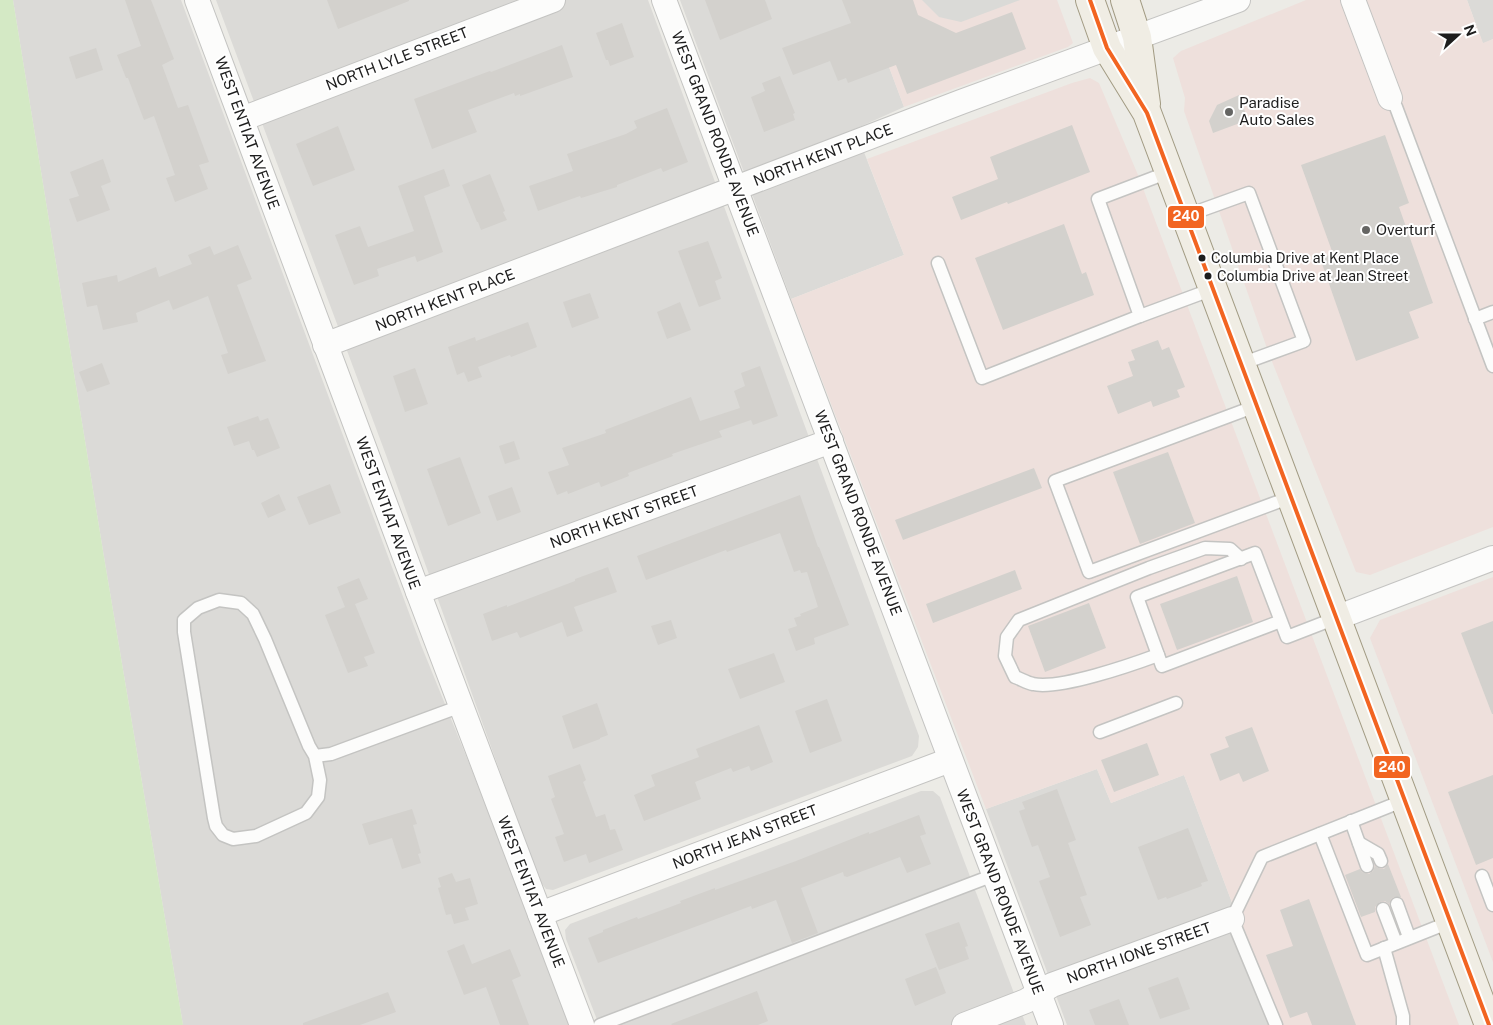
<svg xmlns="http://www.w3.org/2000/svg" width="1493" height="1025" font-family="'Public Sans',sans-serif">
<rect width="100%" height="100%" fill="#ecebe6"/>
<!-- residential -->
<g fill="#dbdad7">
<polygon points="13,0 181,0 421,645 473,773 570,1025 183,1025 104,557"/>
<polygon points="216,0 648,0 919,736 918,747 912,756 553,890 546,889 539,880 386,455"/>
<polygon points="680,0 864,0 904,107 855,129 904,255 791,299"/>
<polygon points="1467,0 1493,0 1493,39 1483,44"/>
<polygon points="1097,769 1111,803 1184,775 1278,1025 1067,1025 986,809"/>
<polygon points="921,791 933,791 940,797 1026,1025 599,1025 566,939 565,930 570,924"/>
</g>
<!-- commercial -->
<g fill="#eee0dc">
<polygon points="864,0 1057,0 1073,43 1068,47 904,107"/>
<polygon points="1306,0 1467,0 1483,43 1493,39 1493,527 1370,575 1356,572 1269,354 1184,111 1185,98 1173,58 1181,51"/>
<polygon points="1090,78 1099,83 1138,175 1459,1025 1278,1025 1184,775 1111,803 1097,769 986,809 791,299 904,255 867,159 1072,83"/>
<polygon points="1493,577 1493,962 1370,638 1380,620"/>
</g>
<!-- grass -->
<polygon fill="#d4e9c5" points="0,0 13,0 104,557 183,1025 0,1025"/>
<!-- parking -->
<polygon fill="#dadad7" points="922,0 1020,0 961,22 939,17"/>
<!-- building -->
<g fill="#d3d1cd">
<polygon points="125,0 151,0 174,59 162,65 178,108 188,105 209,162 199,165 208,189 175,202 166,178 175,175 154,116 144,120 128,78 126,78 117,55 141,46"/>
<polygon points="327,0 409,0 409,1 338,29"/>
<polygon points="705,0 765,0 772,19 720,40"/>
<polygon points="842,0 913,0 918,15 956,33 1012,12 1026,49 907,94 896,65 848,83 846,78 838,81 830,61 793,75 782,48 851,23"/>
<polygon points="622,23 634,57 610,66 608,60 606,60 596,33"/>
<polygon points="562,45 573,77 520,96 520,94 515,96 514,93 468,110 477,132 432,149 414,99 490,71 491,72"/>
<polygon points="96,48 103,70 76,79 69,57"/>
<polygon points="780,76 795,113 793,114 795,120 764,132 751,97 765,91 762,83"/>
<polygon points="1239,95 1248,120 1213,133 1209,121 1217,105"/>
<polygon points="667,108 688,162 663,172 661,168 617,185 617,187 581,198 580,196 538,211 529,186 573,171 567,154 626,134 637,128 634,121"/>
<polygon points="1072,125 1090,172 1008,204 1007,202 961,220 952,197 998,179 990,157"/>
<polygon points="338,126 355,170 313,186 296,144"/>
<polygon points="1385,135 1409,203 1399,207 1433,303 1409,312 1419,338 1356,361 1320,258 1333,254 1301,165"/>
<polygon points="103,159 111,182 101,186 110,210 77,222 69,199 79,196 70,172"/>
<polygon points="444,169 450,186 424,196 443,252 417,262 415,256 377,269 379,276 354,285 335,235 360,226 368,247 414,231 398,186"/>
<polygon points="490,174 505,211 503,212 507,220 481,230 478,222 477,222 462,185"/>
<polygon points="1064,224 1082,274 1086,272 1094,295 1003,330 975,258"/>
<polygon points="708,241 722,278 715,281 721,299 699,307 678,251"/>
<polygon points="238,245 252,279 237,285 266,361 228,374 221,355 228,353 208,296 173,310 169,300 136,313 138,322 103,330 97,305 87,307 82,283 117,275 118,282 156,267 159,277 192,264 188,255 210,246 214,255"/>
<polygon points="590,293 599,318 572,328 563,302"/>
<polygon points="680,302 691,330 667,339 657,312"/>
<polygon points="528,322 537,347 511,357 510,355 478,367 482,377 468,382 464,372 457,375 448,347 475,337 476,341"/>
<polygon points="1158,340 1162,350 1169,347 1185,387 1177,390 1180,397 1153,407 1151,401 1118,414 1107,386 1133,376 1128,362 1135,360 1131,350"/>
<polygon points="102,363 110,384 87,392 79,372"/>
<polygon points="760,366 778,416 753,425 751,420 719,431 722,437 672,454 673,456 628,473 629,476 601,487 599,482 568,494 567,491 557,495 548,472 569,465 562,448 606,433 605,430 691,397 700,421 740,408 734,391 745,386 741,373"/>
<polygon points="415,368 428,404 405,412 393,376"/>
<polygon points="258,416 260,421 268,418 280,448 257,457 254,450 252,450 249,441 234,446 227,427"/>
<polygon points="514,441 520,459 505,464 499,446"/>
<polygon points="1168,452 1195,523 1140,544 1113,472"/>
<polygon points="460,457 481,513 448,526 427,469"/>
<polygon points="1034,468 1042,488 903,540 895,520"/>
<polygon points="330,484 341,513 309,525 297,497"/>
<polygon points="512,487 521,512 497,521 488,496"/>
<polygon points="279,494 286,510 268,518 261,503"/>
<polygon points="800,495 818,547 819,547 849,625 814,638 815,644 796,651 788,629 797,626 794,618 801,616 800,614 818,607 807,572 801,573 800,570 794,572 780,533 727,552 726,550 646,580 637,556"/>
<polygon points="608,567 617,592 574,607 583,631 567,637 562,622 520,638 517,632 492,641 483,614 507,605 507,607 575,581 575,579"/>
<polygon points="1015,570 1022,589 933,623 926,604"/>
<polygon points="1237,576 1253,622 1177,650 1160,604"/>
<polygon points="359,578 368,599 355,604 375,653 364,657 368,666 348,673 325,615 345,607 337,587"/>
<polygon points="1089,603 1106,648 1045,672 1028,626"/>
<polygon points="671,620 677,638 658,645 651,626"/>
<polygon points="1493,621 1493,714 1492,714 1461,633"/>
<polygon points="774,653 785,682 740,699 728,669"/>
<polygon points="827,699 842,741 810,753 795,711"/>
<polygon points="597,703 608,735 600,738 600,739 573,749 562,716"/>
<polygon points="759,725 773,762 751,771 749,766 733,772 731,768 695,782 701,799 644,821 634,795 655,786 651,775 699,757 696,749"/>
<polygon points="1252,727 1269,771 1243,782 1239,773 1220,781 1210,754 1229,747 1225,737"/>
<polygon points="1147,743 1159,775 1114,792 1101,760"/>
<polygon points="580,764 586,780 583,782 596,817 605,814 610,830 615,829 623,850 589,863 586,854 564,862 555,837 564,834 551,799 555,797 548,776"/>
<polygon points="1493,775 1493,858 1476,865 1448,792"/>
<polygon points="1057,789 1076,840 1068,843 1087,895 1080,897 1091,925 1060,937 1039,881 1050,877 1038,845 1032,847 1019,811 1025,809 1022,802"/>
<polygon points="412,809 417,824 413,825 421,853 418,854 421,863 402,869 392,838 369,845 362,824"/>
<polygon points="919,815 926,834 920,836 931,864 907,873 900,857 847,877 844,876 843,872 801,888 818,933 792,943 776,900 752,909 751,906 598,963 588,938 603,932 603,930 637,917 638,919 681,903 680,901 715,888 715,890 729,885 796,861 869,832 869,834"/>
<polygon points="1188,828 1208,881 1201,883 1202,886 1167,899 1166,897 1158,900 1138,847"/>
<polygon points="1388,864 1401,897 1394,897 1391,899 1389,904 1385,901 1380,902 1375,907 1375,912 1361,917 1345,875 1360,869 1362,872 1369,874 1373,871 1375,866 1380,869 1384,869"/>
<polygon points="452,873 456,882 470,878 478,904 465,908 469,920 454,924 451,914 446,915 438,888 441,887 438,878"/>
<polygon points="1309,899 1356,1025 1312,1025 1307,1012 1290,1018 1266,955 1293,946 1280,910"/>
<polygon points="959,922 968,946 965,947 969,959 939,970 925,934"/>
<polygon points="464,944 472,964 510,949 521,976 512,980 529,1025 500,1025 486,987 464,995 447,951"/>
<polygon points="936,967 946,993 915,1006 905,979"/>
<polygon points="1178,977 1190,1009 1160,1019 1148,988"/>
<polygon points="757,991 768,1021 758,1025 672,1025 671,1024"/>
<polygon points="388,992 396,1012 360,1025 303,1025 303,1023"/>
<polygon points="1119,999 1129,1025 1095,1025 1089,1010"/>
</g>
<g fill="none" stroke-linecap="round" stroke-linejoin="round">
<!-- service casing -->
<g stroke="#c4c4c2" stroke-width="15">
<g id="service">
<polyline points="1390,98 1396,107 1493,366"/>
<polyline points="1185,216 1249,193 1304,341 1241,364"/>
<polyline points="938,263 982,378 1140,316 1098,199 1169,172"/>
<polyline points="1140,316 1213,289"/>
<polyline points="1475,319 1493,312"/>
<polyline points="1256,406 1055,481 1089,572 1291,497"/>
<polyline points="1281,621 1162,666 1137,597 1255,553 1287,637 1336,618"/>
<path d="M1158,655C1131,665 1059,690 1033,684C1027,683 1021,679 1015,677L1005,656L1007,637L1019,620L1149,568L1205,548L1230,549L1241,559"/>
<polyline points="1100,732 1176,703"/>
<polyline points="315,756 320,780 318,797 306,813 256,836 233,839 223,835 216,826 214,818 184,632 184,620 198,608 219,600 241,603 253,614 265,639 309,746 315,756 331,754 461,706"/>
<polyline points="1351,821 1367,866"/>
<polyline points="1320,834 1367,955 1450,922"/>
<polyline points="1359,843 1378,854 1381,861"/>
<polyline points="1482,876 1493,905"/>
<polyline points="1397,904 1409,937"/>
<polyline points="1383,909 1396,943"/>
<polyline points="1384,948 1403,1016 1403,1025"/>
<polyline points="600,1025 994,875"/>
<polyline points="1276,1025 1232,919 1262,857 1405,800"/>
</g>
</g>
<!-- minor casing -->
<g stroke="#c4c4c2" stroke-width="26">
<g id="minor">
<polyline points="197,0 418,592 582,1025"/>
<polyline points="664,0 1051,1025"/>
<polyline points="1353,0 1390,98"/>
<polyline points="242,119 553,0"/>
<polyline points="325,345 961,102 1238,0"/>
<polyline points="418,592 831,441"/>
<polyline points="1336,618 1493,558"/>
<polyline points="540,914 950,760"/>
<polyline points="964,1025 1026,1001 1052,985 1232,919"/>
</g>
</g>
<!-- primary casing -->
<g stroke="#a29b83" stroke-width="30">
<g id="primary">
<polyline points="1090,0 1107,48 1147,113 1489,1025"/>
<polyline points="1125,0 1137,37 1146,104"/>
</g>
</g>
<!-- service -->
<use href="#service" stroke="#fcfcfb" stroke-width="12"/>
<!-- minor -->
<use href="#minor" stroke="#fcfcfb" stroke-width="24"/>
<!-- primary -->
<use href="#primary" stroke="#f0ede4" stroke-width="28"/>
<!-- bus-1 casing -->
<g stroke="#fff" stroke-width="8">
<polyline id="bus-1" points="1090,0 1107,48 1147,113 1489,1025"/>
</g>
<!-- bus-1 -->
<use href="#bus-1" stroke="#f26522" stroke-width="4"/>
</g>
<!-- markers -->
<g fill="#656563" stroke="#fff" stroke-width="2">
<circle cx="1229" cy="112" r="5"/>
<circle cx="1366" cy="230" r="5"/>
</g>
<g fill="#1d1d1d" stroke="#fff" stroke-width="2">
<circle cx="1202" cy="258" r="4.5"/>
<circle cx="1208" cy="276" r="4.5"/>
</g>
<g text-anchor="middle" stroke-width="4" stroke-linejoin="round" paint-order="stroke">
<!-- bus labels -->
<g font-size="14" fill="#1d1d1d" stroke="#fff" text-anchor="start">
<text x="1211" y="263">Columbia Drive at Kent Place</text>
<text x="1217" y="281">Columbia Drive at Jean Street</text>
</g>
<!-- street labels -->
<g font-size="15" fill="#1d1d1d" stroke="#fff">
<text transform="translate(397 59) rotate(-21)" y="5">NORTH LYLE STREET</text>
<text transform="translate(247 133) rotate(70)" y="5">WEST ENTIAT AVENUE</text>
<text transform="translate(715 134) rotate(69)" y="5">WEST GRAND RONDE AVENUE</text>
<text transform="translate(823 155) rotate(-21)" y="5">NORTH KENT PLACE</text>
<text transform="translate(445 300) rotate(-21)" y="5">NORTH KENT PLACE</text>
<text transform="translate(388 513) rotate(70)" y="5">WEST ENTIAT AVENUE</text>
<text transform="translate(858 513) rotate(69)" y="5">WEST GRAND RONDE AVENUE</text>
<text transform="translate(624 517) rotate(-20)" y="5">NORTH KENT STREET</text>
<text transform="translate(745 837) rotate(-21)" y="5">NORTH JEAN STREET</text>
<text transform="translate(531 892) rotate(69)" y="5">WEST ENTIAT AVENUE</text>
<text transform="translate(1000 892) rotate(69)" y="5">WEST GRAND RONDE AVENUE</text>
<text transform="translate(1139 953) rotate(-20)" y="5">NORTH IONE STREET</text>
</g>
<!-- poi labels -->
<g font-size="15" fill="#1d1d1d" stroke="#fff" text-anchor="start">
<text x="1239" y="108">Paradise<tspan x="1239" dy="17">Auto Sales</tspan></text>
<text x="1376" y="235">Overturf</text>
</g>
</g>
<g stroke="#fff" stroke-width="2">
<rect x="1167" y="205" width="38" height="24" rx="5" fill="#f26522"/>
<rect x="1373" y="755" width="38" height="24" rx="5" fill="#f26522"/>
</g>
<g font-size="14" text-anchor="middle" font-weight="bold" fill="#fff">
<text x="1186" y="221">240</text>
<text x="1392" y="772">240</text>
</g>
<!-- north arrow -->
<g transform="translate(1458 35) rotate(69)" stroke="#ffffff" stroke-width="4" paint-order="stroke">
<path d="M0-4L9 19L0 12L-9 19Z" fill="#1d1d1d"/>
<text y="-8" font-size="14" font-weight="bold" text-anchor="middle" fill="#1d1d1d">N</text>
</g>
</svg>
